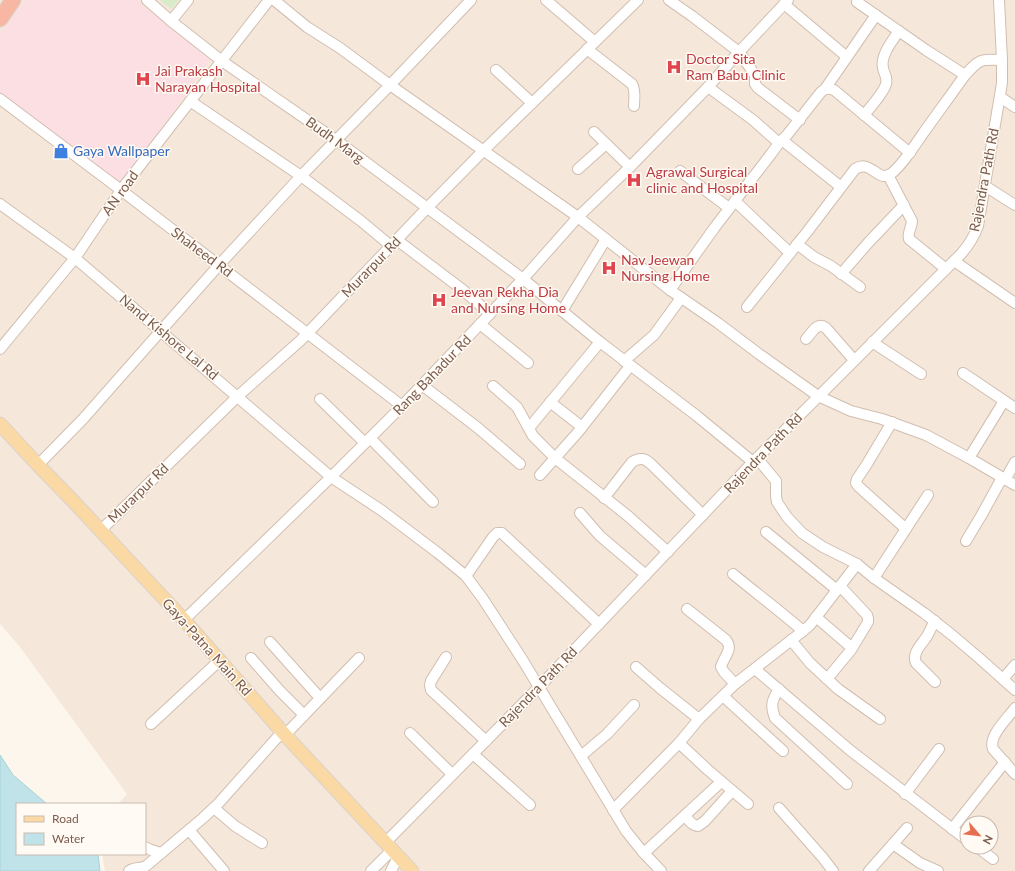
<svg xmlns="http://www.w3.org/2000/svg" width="1015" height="871" font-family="Lato,sans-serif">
<rect width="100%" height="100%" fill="#fdf6ec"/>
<!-- residential -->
<path fill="#f5e8da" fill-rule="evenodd" d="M0,0H1015V871H105L102,854H145V804H118L127,794L20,647L0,624ZM967,823H991V847H967Z"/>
<!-- medical -->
<polygon fill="#fbdfe3" points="25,0 137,0 210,60 167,120 123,187 0,99 0,33"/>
<!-- green -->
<polygon fill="#d8ecc9" points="160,0 179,0 171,9"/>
<!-- water -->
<polygon fill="#bfe3e8" stroke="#a5d3da" points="0,755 13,775 47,804 17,804 17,854 98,854 100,871 0,871"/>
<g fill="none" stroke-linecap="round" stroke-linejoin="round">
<!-- minor casing -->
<g stroke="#d1beb0" stroke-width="12">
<g id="minor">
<polyline points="147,0 171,21 222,61 336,140 523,279 600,342 697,416 753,462"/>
<polyline points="274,0 307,27 340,48 390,85 578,217 670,290 718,323 759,354 818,396 851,411 882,419 926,435 969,458 1015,485"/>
<polyline points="546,0 595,42"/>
<polyline points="669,0 692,16 739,52 755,75 755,84 758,88 800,120"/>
<polyline points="857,2 926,50 965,75"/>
<polyline points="784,4 847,57"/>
<polyline points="171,21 188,0"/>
<path d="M587,49L632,84C636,91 634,98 634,106"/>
<polyline points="496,70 532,103"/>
<polyline points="708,87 753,120 779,143"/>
<polyline points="825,89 876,15"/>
<polyline points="1000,97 1015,107"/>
<polyline points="0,99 117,187 402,406"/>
<polyline points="190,101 301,176 361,221 391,246"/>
<path d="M864,115C870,108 884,92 886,84C888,78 884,74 883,68C880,56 892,41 899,31"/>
<polyline points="594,132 630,167"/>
<polyline points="782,140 841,187"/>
<polyline points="578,169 606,144"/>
<polyline points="680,171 729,208"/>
<path d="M888,175L912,221C912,227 907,233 909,239L946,269"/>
<polyline points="985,186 1015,205"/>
<polyline points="735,201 790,253"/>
<polyline points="0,204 75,258 331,477 381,510 438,553 466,576 483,599 522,659 626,831 642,851 661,871"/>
<polyline points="397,240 463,290 490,314"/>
<polyline points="797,244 814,257 831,266 860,287"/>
<polyline points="954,261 1015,303"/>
<polyline points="841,274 868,243 904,205"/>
<path d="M670,290L715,227L771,154L779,143L787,135L821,92C826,88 828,88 834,90L910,153"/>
<path d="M747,307L807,232L855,169C870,159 877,181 889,175C899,170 915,145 922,135C936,115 951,95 965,75C980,59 980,59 1002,60"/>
<polyline points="562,311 606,239"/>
<polyline points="480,324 528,363"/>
<path d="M806,339C812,333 817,321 826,328L854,360"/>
<polyline points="872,342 921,374"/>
<polyline points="0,349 75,258 121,190 269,0"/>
<polyline points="624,361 654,335 681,298"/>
<polyline points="963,373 1015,408"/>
<polyline points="422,385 478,428 520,464"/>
<polyline points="493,386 517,407 533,436 555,458 628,516 668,552"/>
<polyline points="320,399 365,443"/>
<polyline points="550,402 582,427"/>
<polyline points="892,422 867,464 857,479 856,483 858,486 906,529"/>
<polyline points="529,428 600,342"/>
<polyline points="370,438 433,502"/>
<polyline points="757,458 776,481 776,496 777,502 787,517 802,533 823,547 857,564 874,578 924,613 952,635 978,657 1015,690"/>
<polyline points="969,458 1004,401"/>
<polyline points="38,465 83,419 219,265 301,176 390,85 471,0"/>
<polyline points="540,475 579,431 630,366"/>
<polyline points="1005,480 1015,462"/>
<path d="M604,498L632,462C640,457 645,458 652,465L703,515"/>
<polyline points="580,513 600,536 646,575"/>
<polyline points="100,531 238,396 301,340 427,208 484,150 638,0"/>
<polyline points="766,532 837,590"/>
<polyline points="966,541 981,516 1002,478"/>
<path d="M733,574C756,593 780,611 803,631"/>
<polyline points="466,576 493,537 497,533 502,533 506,537 599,624"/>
<polyline points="874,578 928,495"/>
<path d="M687,609L726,640C734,650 723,657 721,667L724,672L735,684"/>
<polyline points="816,617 852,648"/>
<polyline points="184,620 331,477 402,406 523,279 578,217 630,167 708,87 739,52 788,0"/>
<path d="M935,621C931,627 929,634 925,639C920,646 912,654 916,663L935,682"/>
<polyline points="791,640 810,663 838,689 880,719"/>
<polyline points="270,642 320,698"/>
<polyline points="446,657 431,681 430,685 431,690 486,741"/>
<polyline points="251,658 280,691 304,715"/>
<polyline points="636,667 660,688 699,719"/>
<polyline points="755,669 851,751 967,840"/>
<polyline points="827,679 851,650 868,622 868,618 867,615 840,586"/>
<polyline points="1003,679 1015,665"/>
<path d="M779,689C772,700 770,705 775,718L847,784"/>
<polyline points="723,696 783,751"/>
<path d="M1015,708C1008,718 988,736 993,749L1015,774"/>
<polyline points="151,724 219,661"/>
<polyline points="410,733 452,774"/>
<polyline points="285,735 359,658"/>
<polyline points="679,743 708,770 748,804"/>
<polyline points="473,754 530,805"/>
<polyline points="581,756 607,734 634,705"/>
<polyline points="905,794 939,749"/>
<polyline points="214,808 235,826 262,843"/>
<polyline points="779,808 823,858 833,871"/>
<polyline points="613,810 679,743 699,719 735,684 803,631 810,625 857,564"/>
<path d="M685,816C689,820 692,826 698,826L705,821L732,791"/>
<polyline points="952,829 1005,762"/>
<polyline points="189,830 224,871"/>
<path d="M385,843L539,687L753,462L961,254C969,245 974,237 978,226L1002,83V60L999,0"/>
<polyline points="893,844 920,863 938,871"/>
<polyline points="145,847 151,850 161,853"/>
<polyline points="977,847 993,859"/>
<polyline points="644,853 721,782"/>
<path d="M129,871C134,867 141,869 146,866L203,818L217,805L283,731"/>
<polyline points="371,871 392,850"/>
<polyline points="391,871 398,857"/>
<polyline points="869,871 907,828"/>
</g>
</g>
<!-- major casing -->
<g stroke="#dad1cd" stroke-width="15">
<polyline id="major" points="0,424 38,465 73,501 184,620 285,735 412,871"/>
</g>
<!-- highway casing -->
<g stroke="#dad1cd" stroke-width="17">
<polyline id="highway" points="0,19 13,0"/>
</g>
<!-- minor -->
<use href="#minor" stroke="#fff" stroke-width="10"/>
<!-- major -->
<use href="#major" stroke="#fbd9a5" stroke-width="13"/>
<!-- highway -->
<use href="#highway" stroke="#f7b7a3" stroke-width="15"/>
</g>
<!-- icons -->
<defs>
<g id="hospital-bare" transform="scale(1.2)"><path d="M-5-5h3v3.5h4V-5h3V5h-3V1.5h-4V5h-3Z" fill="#e0444e" stroke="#fffaf3" stroke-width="2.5" paint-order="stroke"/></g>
<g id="shop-bare" transform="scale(1.2)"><path d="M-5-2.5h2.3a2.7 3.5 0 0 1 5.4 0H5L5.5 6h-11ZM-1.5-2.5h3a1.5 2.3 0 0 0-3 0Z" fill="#3f7fe0" stroke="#fffaf3" stroke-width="2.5" paint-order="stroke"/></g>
</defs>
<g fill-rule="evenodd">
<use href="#hospital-bare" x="674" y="67"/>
<use href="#hospital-bare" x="143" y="79"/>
<use href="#shop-bare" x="61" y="151"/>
<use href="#hospital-bare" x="634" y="180"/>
<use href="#hospital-bare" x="609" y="268"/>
<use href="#hospital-bare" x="439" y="300"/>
</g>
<g text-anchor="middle" stroke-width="3" stroke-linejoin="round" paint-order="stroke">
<!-- health labels -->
<g font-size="14" fill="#be3a42" stroke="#fffaf3" text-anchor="start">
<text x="686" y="64">Doctor Sita<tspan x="686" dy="16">Ram Babu Clinic</tspan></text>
<text x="155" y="76">Jai Prakash<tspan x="155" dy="16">Narayan Hospital</tspan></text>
<text x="646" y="177">Agrawal Surgical<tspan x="646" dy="16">clinic and Hospital</tspan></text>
<text x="621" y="265">Nav Jeewan<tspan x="621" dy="16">Nursing Home</tspan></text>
<text x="451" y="297">Jeevan Rekha Dia<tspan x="451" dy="16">and Nursing Home</tspan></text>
</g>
<!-- street labels -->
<g font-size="14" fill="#7a5c4d" stroke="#fffaf3">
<text transform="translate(335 140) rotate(36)" y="5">Budh Marg</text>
<text transform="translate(984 180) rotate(-79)" y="5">Rajendra Path Rd</text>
<text transform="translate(120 193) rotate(-54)" y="5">AN road</text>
<text transform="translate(202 252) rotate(37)" y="5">Shaheed Rd</text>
<text transform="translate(371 267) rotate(-46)" y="5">Murarpur Rd</text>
<text transform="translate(169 337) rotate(40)" y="5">Nand Kishore Lal Rd</text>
<text transform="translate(432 375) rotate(-46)" y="5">Rang Bahadur Rd</text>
<text transform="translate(763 453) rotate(-46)" y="5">Rajendra Path Rd</text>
<text transform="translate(138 493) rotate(-44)" y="5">Murarpur Rd</text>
<text transform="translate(207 647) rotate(48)" y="5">Gaya-Patna Main Rd</text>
<text transform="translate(538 687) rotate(-46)" y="5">Rajendra Path Rd</text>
</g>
<!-- shop labels -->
<g font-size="14" fill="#366cbe" stroke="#fffaf3" text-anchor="start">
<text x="73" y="156">Gaya Wallpaper</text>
</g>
</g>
<!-- legend -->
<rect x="16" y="803" width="130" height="52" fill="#fffaf3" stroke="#cabbb1"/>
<rect x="24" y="816" width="20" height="6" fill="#fbd9a5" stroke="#cabbb1"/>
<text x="52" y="823" font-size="12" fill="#7a5c4d">Road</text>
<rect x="24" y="833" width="20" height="12" fill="#bfe3e8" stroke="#cabbb1"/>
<text x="52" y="843" font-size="12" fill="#7a5c4d">Water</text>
<!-- north arrow -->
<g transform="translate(979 835) rotate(118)"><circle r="19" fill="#fffaf3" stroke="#cabbb1"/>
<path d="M0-3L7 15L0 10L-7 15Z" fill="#e76f51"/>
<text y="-6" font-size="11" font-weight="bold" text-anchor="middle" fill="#7a5c4d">N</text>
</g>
</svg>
